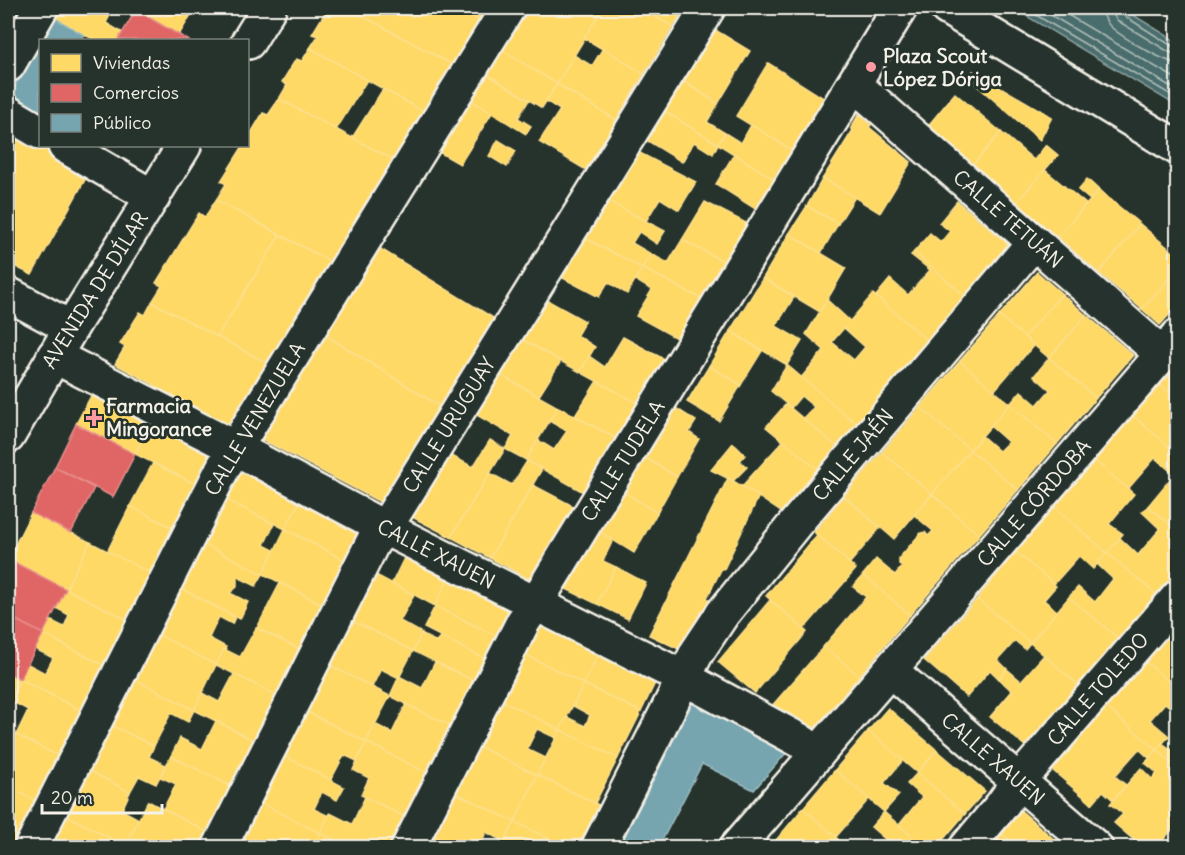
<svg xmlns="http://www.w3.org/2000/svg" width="1185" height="855" font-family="Delius,sans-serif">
<rect width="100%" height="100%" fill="#26332d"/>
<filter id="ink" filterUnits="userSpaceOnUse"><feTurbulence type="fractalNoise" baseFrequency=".0167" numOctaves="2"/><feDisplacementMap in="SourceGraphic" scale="12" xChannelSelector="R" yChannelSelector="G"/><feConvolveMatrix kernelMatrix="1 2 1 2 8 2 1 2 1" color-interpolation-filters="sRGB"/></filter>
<g filter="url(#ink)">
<!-- water -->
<polygon fill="#486c6c" stroke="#8da19e" stroke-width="1.5" points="1013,8 1122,8 1177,42 1177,106"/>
<!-- homes -->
<g fill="#ffd966" stroke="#fce08d" stroke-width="1.5" fill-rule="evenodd">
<polygon points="61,8 114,8 106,23 123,33 118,40 94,40 55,18"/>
<polygon points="138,8 195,8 179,35 136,10"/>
<polygon points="336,8 348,8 455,66 426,113 310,48 318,36 312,34 326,11 331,14"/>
<polygon points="348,8 457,8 482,22 455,66"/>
<polygon points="457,8 491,8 482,22"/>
<polygon points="525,8 603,8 557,84 500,49"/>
<polygon points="603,8 641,8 673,27 644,74 584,38"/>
<polygon points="641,8 685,8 673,27"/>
<polygon points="712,28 750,51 718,104 680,79"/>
<polygon points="310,48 367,80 336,130 279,99 287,85 282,82 296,59 302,61"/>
<polygon points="603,48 644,74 616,120 557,84 574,55 592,66"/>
<polygon points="500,49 557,84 542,108 485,73"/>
<polygon points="768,63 825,99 793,151 736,116"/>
<polygon points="973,71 1052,117 1040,140 968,78"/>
<polygon points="485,73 529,100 518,118 531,126 526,134 469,99"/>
<polygon points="680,79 718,104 707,122 725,133 718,144 661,109"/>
<polygon points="557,84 616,120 586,170 539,142 560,110 546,101"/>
<polygon points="383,89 426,113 396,161 352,138"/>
<polygon points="955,93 1001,132 972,166 927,127"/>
<polygon points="279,99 396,161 333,263 216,200 226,184 221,181 243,146 248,146 248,138 263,113 268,115"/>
<polygon points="469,99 492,113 460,164 437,151"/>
<polygon points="661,109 718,144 713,154 694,142 682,162 643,138"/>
<polygon points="859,114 871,125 869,127 911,162 880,213 823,178 853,130 851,128"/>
<polygon points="751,125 793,151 775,180 718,144 725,133 741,143"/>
<polygon points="8,126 91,169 32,275 8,263"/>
<polygon points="1001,132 1034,160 1046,145 1058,155 1016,203 972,166"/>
<polygon points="498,140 516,151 507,167 489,156"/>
<polygon points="636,151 696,182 679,210 660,198 646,221 606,200"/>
<polygon points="734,154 775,180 757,210 716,184"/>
<polygon points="1045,170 1086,204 1058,237 1016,203"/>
<polygon points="823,178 855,197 838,224 807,206"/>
<polygon points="1087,179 1099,190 1090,200 1078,190"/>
<polygon points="1099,190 1140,224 1099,273 1058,237"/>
<polygon points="216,200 280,235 217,337 152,302 162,286 156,283 199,213 205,217"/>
<polygon points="606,200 665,231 657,244 639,232 632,243 651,254 642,268 583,237"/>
<polygon points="957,201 1010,246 966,297 914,252 930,233 941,242 950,231 939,223"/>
<polygon points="705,202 748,224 725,262 682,240"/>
<polygon points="807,206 838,224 821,253 789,234"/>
<polygon points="1140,224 1178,256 1178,269 1142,309 1099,273"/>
<polygon points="789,234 846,268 820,312 763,278"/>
<polygon points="280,235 333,263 269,364 217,337"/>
<polygon points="583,237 642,268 627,294 608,282 599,297 559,276"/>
<polygon points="682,240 725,262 702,299 642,268 651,254 668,263"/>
<polygon points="379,248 495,319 441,407 325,335"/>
<polygon points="914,252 966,297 928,341 876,296 890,279 908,295 930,270 911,255"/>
<polygon points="642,268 702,299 678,339 636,316 652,290 635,280"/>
<polygon points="1178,269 1178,305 1160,325 1142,309"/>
<polygon points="1037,272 1062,294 1024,337 999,316"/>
<polygon points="763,278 794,297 776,326 802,341 787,365 730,331"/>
<path d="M873,294L928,341L926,343L928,345L861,423L859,421L857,424L801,378L824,350L806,334L827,300L850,321ZM844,328L865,347L854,360L832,342Z"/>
<polygon points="1062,294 1086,315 1049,358 1024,337"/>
<polygon points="545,299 585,321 577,335 595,347 580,372 521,339"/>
<polygon points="152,302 269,364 231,426 188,403 187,406 183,404 154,388 155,385 115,364 125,347 120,344 140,312 145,315"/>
<polygon points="1086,315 1133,355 1096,398 1049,358"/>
<polygon points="999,316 1034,345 994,391 960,361"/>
<polygon points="730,331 762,351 741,385 709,366"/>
<polygon points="325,335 441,407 382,503 261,439"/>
<polygon points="623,337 666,360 639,404 580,372 589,356 605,367"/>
<polygon points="521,339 561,361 539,396 499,374"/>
<polygon points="1049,358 1096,398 1057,444 1010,404 1021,391 1037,405 1050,390 1034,376"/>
<polygon points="960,361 1010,404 970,450 920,407"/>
<polygon points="787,365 857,424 837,447 803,418 814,407 801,396 791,408 771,391"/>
<polygon points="1178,365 1178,399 1160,385"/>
<polygon points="709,366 741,385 719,421 687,402"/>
<polygon points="499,374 558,407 526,460 505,449 513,436 475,414"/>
<polygon points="597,381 639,404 617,439 575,416"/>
<polygon points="1160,385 1178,399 1176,453 1133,416"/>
<polygon points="92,394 150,424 135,454 76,424"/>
<polygon points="786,404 837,447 817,469 766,427"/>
<polygon points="1010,404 1057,444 1018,490 970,450 982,436 999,451 1008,442 990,426"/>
<polygon points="558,407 617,439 585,493 526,460 538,440 554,450 567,431 549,421"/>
<polygon points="674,407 696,421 689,432 699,439 677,477 644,457"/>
<polygon points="920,407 970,450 932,494 882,452"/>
<polygon points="1133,416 1178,454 1178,471 1174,474 1155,458 1128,489 1095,461"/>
<polygon points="150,424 212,456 197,485 135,454"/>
<polygon points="490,440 505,449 451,537 412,517 450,455 473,467"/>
<polygon points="783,441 817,469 781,512 742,486"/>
<polygon points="733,443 745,455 740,461 747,467 733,481 711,470"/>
<polygon points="970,450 1018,490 979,535 932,494"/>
<polygon points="882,452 932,494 894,539 844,496"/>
<polygon points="644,457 677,477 657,513 623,491"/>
<polygon points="527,461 542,469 490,558 451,537 490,473 512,485"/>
<polygon points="1095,461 1134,494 1109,524 1123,534 1107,553 1055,507"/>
<polygon points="153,463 197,485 175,529 130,506"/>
<polygon points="240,465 302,497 285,529 223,498"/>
<polygon points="728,478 759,496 724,569 722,568 707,598 709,600 681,650 649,635"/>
<polygon points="1171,478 1178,484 1178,531 1148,506"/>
<polygon points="533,485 575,507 531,580 490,558"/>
<polygon points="623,491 657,513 634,553 598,531"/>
<polygon points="932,494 979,535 910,615 863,575 876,559 895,575 902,566 899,564 899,558 921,533 925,532 928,536 933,531 914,515"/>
<polygon points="844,496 880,528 850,563 814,532"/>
<polygon points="302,497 363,528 346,561 285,529"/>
<polygon points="223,498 274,524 264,545 274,550 263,574 201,543"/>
<polygon points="130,506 175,529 152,574 107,552"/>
<polygon points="1148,506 1178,531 1178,569 1156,594 1107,553 1120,538 1138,555 1160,529 1142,512"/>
<polygon points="1055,507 1107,553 1093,569 1079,556 1054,584 1016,552"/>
<polygon points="31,513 90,542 66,589 8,559"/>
<polygon points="285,529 346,561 324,605 263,574"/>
<polygon points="598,531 613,540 603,561 616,567 597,604 564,588"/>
<polygon points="815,533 856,569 804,629 766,596 817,535"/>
<polygon points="90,542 152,574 128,620 66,589"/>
<polygon points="201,543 263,574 256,586 238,577 237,578 237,587 230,593 248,602 240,619 178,587"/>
<polygon points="1016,552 1056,586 1044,600 1057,611 1030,643 977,599"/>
<polygon points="1107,553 1156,594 1118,638 1069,597 1078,587 1095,602 1113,579 1097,564"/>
<polygon points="406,554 437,570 435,574 448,581 435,606 392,583"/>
<polygon points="616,567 646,583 628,619 597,604"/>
<polygon points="374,574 414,595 400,621 422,633 413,651 351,620"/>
<polygon points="863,575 910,615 859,676 824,646 866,597 853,587"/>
<polygon points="450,576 511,607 496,636 435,606"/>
<polygon points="280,583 324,605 301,650 257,628"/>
<polygon points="178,587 235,617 232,624 219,617 209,638 226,647 216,665 155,634"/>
<polygon points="66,589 128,620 105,666 43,634 50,620 64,627 69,615 56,608"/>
<polygon points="1069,597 1118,638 1078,685 1030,643"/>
<polygon points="977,599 1030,643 1025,649 1015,641 998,660 1007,669 999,679 990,670 967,697 924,660"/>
<polygon points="770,600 807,632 755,693 718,662"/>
<polygon points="435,606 496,636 485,659 424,628"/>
<polygon points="351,620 413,651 399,678 381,669 372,687 329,665"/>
<polygon points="1178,623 1178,690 1145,661"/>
<polygon points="538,625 598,655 584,684 524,654"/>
<polygon points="256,628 301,650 278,696 216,665 224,649 240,657"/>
<polygon points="43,634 105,666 82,711 20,679 28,664 45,673 53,658 35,649"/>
<polygon points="157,634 216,665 194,710 134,679"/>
<polygon points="421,634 437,642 440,636 485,659 474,681 413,651"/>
<polygon points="824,646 859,676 807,737 771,707"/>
<polygon points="524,654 584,684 560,730 501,700"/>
<polygon points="598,655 655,683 641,712 584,684"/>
<polygon points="1044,655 1078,685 1025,746 990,717 1012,691 999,679 1007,669 1021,681"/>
<polygon points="1145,661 1178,690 1178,714 1165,703 1150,720 1169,736 1157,750 1106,707"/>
<polygon points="435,662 474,681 451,726 390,696 399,676 422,688"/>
<polygon points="329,665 390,696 366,742 305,711"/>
<polygon points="8,673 20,679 8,703"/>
<polygon points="234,674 278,696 255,741 194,710 202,693 219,702"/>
<polygon points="132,678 194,710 188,722 171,713 154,746 109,724"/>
<polygon points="20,679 82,711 58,756 16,735 28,710 9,700"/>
<polygon points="584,684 641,712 618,758 560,730 567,717 585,726 590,715 573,706"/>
<polygon points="501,700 560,730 556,738 537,729 527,749 546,758 537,775 478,746"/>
<polygon points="406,704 451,726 427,773 366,742 375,724 392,733"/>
<polygon points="1106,707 1157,750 1149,758 1139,749 1115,776 1126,785 1113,800 1103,791 1092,804 1052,770"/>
<polygon points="888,708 937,750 917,773 868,731"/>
<polygon points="305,711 366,742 357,761 344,755 331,780 283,755"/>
<polygon points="216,721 255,741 232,787 171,756 180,738 202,749"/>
<polygon points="109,724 154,746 149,757 166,765 156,784 139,776 130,792 86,769"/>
<polygon points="560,730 618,758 595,803 537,775"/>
<polygon points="868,731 903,760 884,783 899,795 884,812 835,770"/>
<polygon points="13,733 58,756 36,801 8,787 8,743"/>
<polygon points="366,742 427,773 405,817 361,795 369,778 353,770"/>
<polygon points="1162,743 1178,754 1178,768 1157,750"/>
<polygon points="478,746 537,775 515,822 454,792"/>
<polygon points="937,750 985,791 965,814 917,773"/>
<polygon points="1157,750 1178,768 1178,823 1156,848 1143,848 1114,823 1123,814 1110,804 1141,768 1152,779 1157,773 1145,763"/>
<polygon points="283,755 344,787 337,800 322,792 314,809 329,816 320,833 259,802"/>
<polygon points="171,756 232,787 209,833 163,809 176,784 160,777"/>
<polygon points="86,769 130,792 122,810 139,819 125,846 64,814"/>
<polygon points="835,770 869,799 836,837 803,808"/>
<polygon points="917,773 965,814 936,848 925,848 899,825 922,797 907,784"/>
<polygon points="537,775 601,806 580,848 566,848 515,822"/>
<polygon points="8,787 38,802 15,847 8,844"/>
<polygon points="454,792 515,822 504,842 486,832 481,844 489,848 458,848 433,835"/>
<polygon points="365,797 405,817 403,822 405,823 393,848 349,848 320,833 330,813 352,824"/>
<polygon points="148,801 209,833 202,848 125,846"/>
<polygon points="259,802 320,833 313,848 237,847"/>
<polygon points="803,808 840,841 848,848 771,846"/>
<polygon points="1019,809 1064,848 1018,848 1000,832"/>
<polygon points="884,812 899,825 925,848 880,848 886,840 871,827"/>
<polygon points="64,814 125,846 124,848 47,848"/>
<polygon points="515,822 549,839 566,848 501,848"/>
<polygon points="1000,832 1018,848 986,848"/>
<polygon points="320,833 349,848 313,848"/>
<polygon points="433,835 458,848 424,848 429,838 431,839"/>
</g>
<!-- shops -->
<g fill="#e06666" stroke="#e6908d" stroke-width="1.5">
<polygon points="136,10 155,21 188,40 118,40"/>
<polygon points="76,424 135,454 113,497 55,467"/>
<polygon points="55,467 94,488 71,533 31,513"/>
<polygon points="8,559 66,589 43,634 8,616"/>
<polygon points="8,616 43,634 20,679 8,673"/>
</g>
<!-- public -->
<g fill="#76a5af" stroke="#9cbcc0" stroke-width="1.5">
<polygon points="55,18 84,35 81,40 41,40"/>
<polygon points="40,42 40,111 11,93"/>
<polygon points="697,694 793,745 754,790 702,764 658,848 619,848"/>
</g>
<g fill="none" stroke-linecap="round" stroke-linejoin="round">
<!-- shore -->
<g stroke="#afbcb6" stroke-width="1.5">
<polyline points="1024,8 1178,99"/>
<polyline points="1039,8 1178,91"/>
<polyline points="1056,8 1178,80"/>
<path d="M1103,8C1103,14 1105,20 1109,25C1118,35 1165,63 1178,63"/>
<polyline points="1112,8 1114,16 1118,21 1169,52 1178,54"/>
<polyline points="1120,8 1123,15 1172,46 1178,46"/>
</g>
<!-- street casing -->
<g stroke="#f4f1e8" stroke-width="38">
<g id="street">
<polyline points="8,65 41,8"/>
<polyline points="854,84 1162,354"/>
<polyline points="8,113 40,132"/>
<polyline points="65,146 153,197"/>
<polyline points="54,356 235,448 385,528 684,678 799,740 818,753"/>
<polyline points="890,670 1096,848"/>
<polyline points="31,848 224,466 508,8"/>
<polyline points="219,848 373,542 385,528 708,8"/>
<polyline points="408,848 523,622 535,604 900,8"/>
<polyline points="598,848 697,652 723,613 795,524 1034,242"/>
<polyline points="736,848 1178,336"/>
<polyline points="966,848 1002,805 1019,781 1178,597"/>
</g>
</g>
<!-- secondary casing -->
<g stroke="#f4f1e8" stroke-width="38">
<g id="secondary">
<polyline points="947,8 1178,148"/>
<polyline points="8,294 71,328"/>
</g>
</g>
<!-- primary casing -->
<g stroke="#f4f1e8" stroke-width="38">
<g id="primary">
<polyline points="248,42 269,8"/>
<polyline points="8,436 71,328 184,146"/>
</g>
</g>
<!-- street -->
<use href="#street" stroke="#26332d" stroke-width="33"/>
<!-- secondary -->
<use href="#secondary" stroke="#26332d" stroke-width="33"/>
<!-- primary -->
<use href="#primary" stroke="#26332d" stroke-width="33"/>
</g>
</g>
<!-- markers -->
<g fill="#ff9aa2" stroke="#26332d" stroke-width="2">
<circle cx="871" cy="67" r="6"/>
<path d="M91 409h6v6h6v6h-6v6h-6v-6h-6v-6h6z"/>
</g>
<g text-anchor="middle" stroke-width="6" stroke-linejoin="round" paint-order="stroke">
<!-- poi labels -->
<g font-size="20" font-weight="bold" fill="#f4f1e8" stroke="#26332d" text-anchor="start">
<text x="883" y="63">Plaza Scout<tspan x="883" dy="23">López Dóriga</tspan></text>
<text x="106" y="413">Farmacia<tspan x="106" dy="23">Mingorance</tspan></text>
</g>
<!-- street labels -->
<g font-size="20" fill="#f4f1e8" stroke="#26332d">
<text transform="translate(1008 219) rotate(41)" y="7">CALLE TETUÁN</text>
<text transform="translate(95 290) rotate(-58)" y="7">AVENIDA DE DÍLAR</text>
<text transform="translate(255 419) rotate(-59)" y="7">CALLE VENEZUELA</text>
<text transform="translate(449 425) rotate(-58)" y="7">CALLE URUGUAY</text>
<text transform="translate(853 455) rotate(-50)" y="7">CALLE JAÉN</text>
<text transform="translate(623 461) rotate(-58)" y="7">CALLE TUDELA</text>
<text transform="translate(1034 503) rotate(-49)" y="7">CALLE CÓRDOBA</text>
<text transform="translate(436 554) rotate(27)" y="7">CALLE XAUEN</text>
<text transform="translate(1098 689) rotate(-49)" y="7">CALLE TOLEDO</text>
<text transform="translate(993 759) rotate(41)" y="7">CALLE XAUEN</text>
</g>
</g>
<!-- margin -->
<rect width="1185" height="855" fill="none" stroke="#26332d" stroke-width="30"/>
<rect x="15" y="15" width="1155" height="825" fill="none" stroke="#f4f1e8" stroke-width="2" filter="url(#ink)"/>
<!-- legend -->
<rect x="39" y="39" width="210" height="108" fill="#26332d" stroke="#787f78" stroke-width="1.5"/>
<rect x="51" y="54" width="30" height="18" fill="#ffd966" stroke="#787f78" stroke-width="1.5"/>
<text x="93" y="69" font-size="18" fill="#f4f1e8">Viviendas</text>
<rect x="51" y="84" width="30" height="18" fill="#e06666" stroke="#787f78" stroke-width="1.5"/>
<text x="93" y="99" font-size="18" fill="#f4f1e8">Comercios</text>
<rect x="51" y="114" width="30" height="18" fill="#76a5af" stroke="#787f78" stroke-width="1.5"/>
<text x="93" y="129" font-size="18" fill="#f4f1e8">Público</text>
<!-- scale -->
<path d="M42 804v9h120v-9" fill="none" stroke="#f4f1e8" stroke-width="3"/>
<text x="51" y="804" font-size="18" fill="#f4f1e8" stroke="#26332d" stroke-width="4.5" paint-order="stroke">20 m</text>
</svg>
